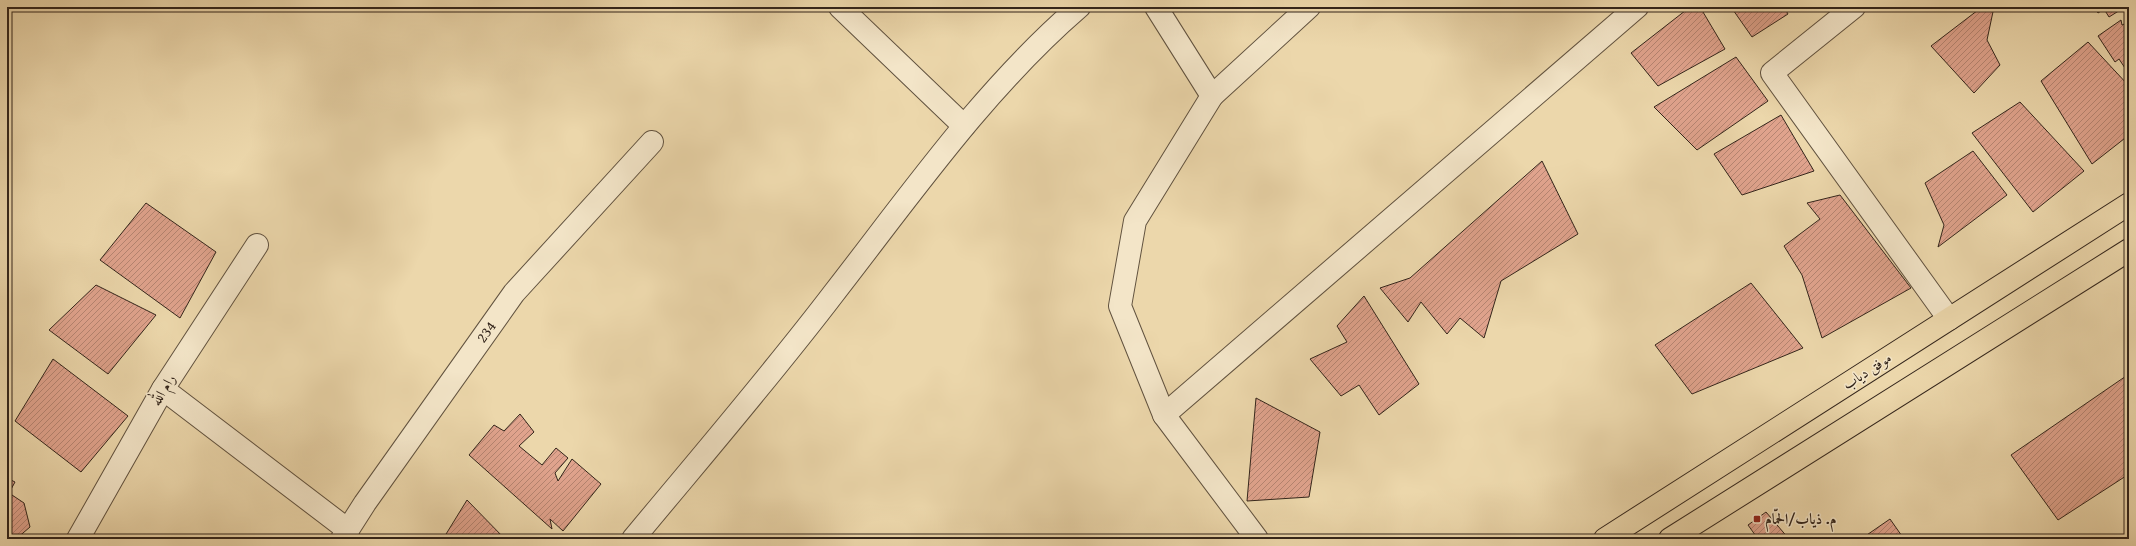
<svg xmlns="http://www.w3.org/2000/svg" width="2136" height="546" font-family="'Gentium Book Plus',Amiri,serif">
<defs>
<pattern id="building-hatch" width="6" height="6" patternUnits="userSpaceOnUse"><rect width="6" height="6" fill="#e0a38d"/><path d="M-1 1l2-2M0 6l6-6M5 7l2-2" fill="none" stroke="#b68572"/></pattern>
</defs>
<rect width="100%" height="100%" fill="#ecd7ab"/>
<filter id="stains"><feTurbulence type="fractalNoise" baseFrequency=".005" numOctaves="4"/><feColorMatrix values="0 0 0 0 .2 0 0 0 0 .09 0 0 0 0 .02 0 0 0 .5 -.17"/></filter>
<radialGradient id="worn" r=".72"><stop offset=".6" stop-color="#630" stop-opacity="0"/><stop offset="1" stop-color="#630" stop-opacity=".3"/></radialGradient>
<!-- building -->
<g fill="url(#building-hatch)" stroke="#33251b">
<polygon points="1690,7 1700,7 1725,49 1658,86 1631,53"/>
<polygon points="1731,7 1784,7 1788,14 1752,37"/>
<polygon points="1982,7 1994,7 1987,40 2000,65 1974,93 1931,46"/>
<polygon points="2094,7 2125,7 2109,17 2104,9 2098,13"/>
<polygon points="2121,20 2122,25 2129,22 2129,74 2119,59 2115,62 2098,36"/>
<polygon points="2088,42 2129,86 2129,135 2092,164 2041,81"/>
<polygon points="1736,57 1768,101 1697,150 1654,107"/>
<polygon points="2020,102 2084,171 2033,212 1972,133"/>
<polygon points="1781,115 1814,171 1742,195 1714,154"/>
<polygon points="1973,151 2007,195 1938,247 1944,225 1925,183"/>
<polygon points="1542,161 1578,234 1501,281 1484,338 1460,318 1447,334 1421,302 1408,322 1380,288 1410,278"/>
<polygon points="1840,195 1911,288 1822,338 1802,275 1784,246 1820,219 1807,203"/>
<polygon points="146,203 216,252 180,318 100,260"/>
<polygon points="1751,283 1803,348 1692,394 1655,345"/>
<polygon points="96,285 156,315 108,374 49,330"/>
<polygon points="1364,296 1419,384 1379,415 1359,385 1341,396 1310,359 1347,342 1337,326"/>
<polygon points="53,359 128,416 81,472 15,421"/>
<polygon points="2129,374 2129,474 2058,520 2011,455"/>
<polygon points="1256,398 1320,432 1309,497 1247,501"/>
<polygon points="520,414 534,432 519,446 542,465 556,448 568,458 555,473 558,481 572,459 601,484 563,531 550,519 552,529 469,455 494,425 504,431"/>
<polygon points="7,478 15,482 9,493 24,503 30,527 16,539 7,539"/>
<polygon points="467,500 505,539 443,539"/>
<polygon points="1766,512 1789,539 1758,539 1748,525"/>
<polygon points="1890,519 1904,539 1861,539"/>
</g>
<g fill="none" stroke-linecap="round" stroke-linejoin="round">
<!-- minor casing -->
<g stroke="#61523f" stroke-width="24">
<g id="minor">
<polyline points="840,7 964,126"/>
<polyline points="1156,7 1212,96"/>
<polyline points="1854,7 1772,73 1949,319"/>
<polyline points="163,389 348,530"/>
<polyline points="1164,415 1637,7"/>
<polyline points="78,539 163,389 257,245"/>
<polyline points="342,539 365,503 514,293 652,142"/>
<path d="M633,539C701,457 770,377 834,293C911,194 984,89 1079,7"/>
<polyline points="1257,539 1164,415 1120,306 1135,221 1212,96 1309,7"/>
</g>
</g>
<!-- major casing -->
<g stroke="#33251b" stroke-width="24">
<g id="major">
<polyline points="1605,539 2129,204"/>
<polyline points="1670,539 2129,250"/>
</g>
</g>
<!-- minor -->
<use href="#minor" stroke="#f3e5c8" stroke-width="22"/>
<!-- major -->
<use href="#major" stroke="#ecd7ab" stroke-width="22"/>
</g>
<!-- markers -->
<rect fill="#8f2418" stroke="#f3e5c8" stroke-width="1.5" x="1753" y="515" width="8" height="8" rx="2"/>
<g text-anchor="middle" stroke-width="3" stroke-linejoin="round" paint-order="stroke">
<!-- street labels -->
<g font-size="15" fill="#33251b" stroke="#f3e5c8">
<text transform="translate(486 332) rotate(-54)" y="5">234</text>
<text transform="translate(1867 371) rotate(-33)" y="5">موفق دياب</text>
<text transform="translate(163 390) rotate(-59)" y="5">رام الله</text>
</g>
<!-- poi labels -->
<g font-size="15" font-weight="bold" fill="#33251b" stroke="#f3e5c8" text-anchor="start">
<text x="1765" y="524">م. ذياب/الحمّام</text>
</g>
</g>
<!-- margin -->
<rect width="2136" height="546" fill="none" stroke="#ecd7ab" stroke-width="24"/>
<rect x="8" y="8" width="2120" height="530" fill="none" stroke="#33251b" stroke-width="2"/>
<rect x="12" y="12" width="2112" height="522" fill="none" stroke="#33251b"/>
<rect width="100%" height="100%" filter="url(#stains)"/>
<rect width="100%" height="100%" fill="url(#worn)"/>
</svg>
